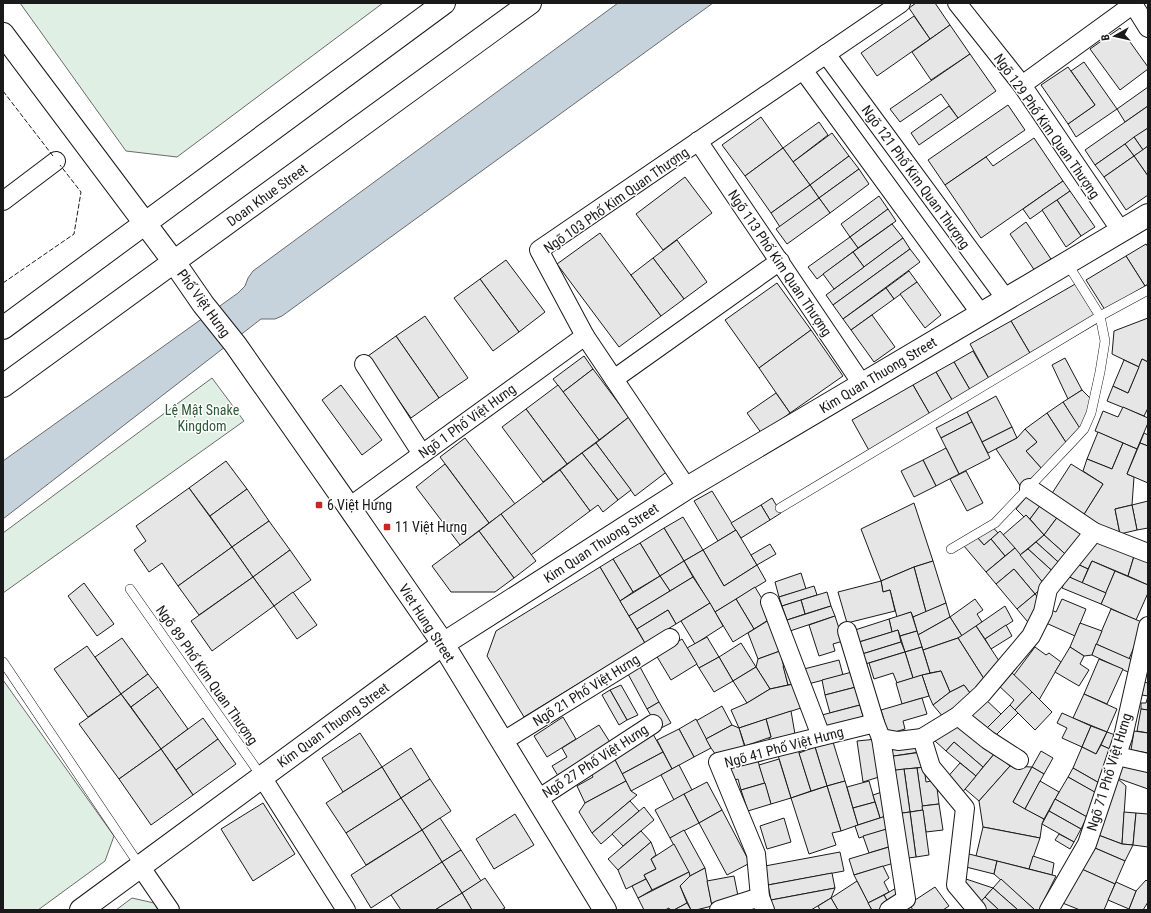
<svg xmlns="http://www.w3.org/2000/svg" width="1151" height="913" font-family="'Roboto Condensed',sans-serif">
<rect width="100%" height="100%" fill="#fff"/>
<!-- green -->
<g fill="#e0efe3" stroke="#6a6a6a">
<polygon points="20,3 383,3 177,157 126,151"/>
<polygon points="212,378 244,421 3,593 3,533"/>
<polygon points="3,680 114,836 105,861 38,910 3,910"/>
<polygon points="132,898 154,903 158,910 116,910"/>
</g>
<!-- water -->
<polygon fill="#c6d2dc" stroke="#6a6a6a" points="618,3 713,3 282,316 275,319 261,319 3,519 3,461 238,293 245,286 248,278 253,271"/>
<!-- building -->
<g fill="#e6e6e6" stroke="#1a1a1a">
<polygon points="916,3 935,3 950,25 930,39 909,8"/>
<polygon points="914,16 930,39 877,76 861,53"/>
<polygon points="950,25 970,54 931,80 912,52"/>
<polygon points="1120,28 1148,67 1148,69 1120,90 1090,49"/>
<polygon points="970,54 996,91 958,118 941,94 900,122 890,109"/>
<polygon points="1084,62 1117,109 1076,137 1068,124 1095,105 1071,71"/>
<polygon points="1068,67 1095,105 1068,124 1041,85"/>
<polygon points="1148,87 1148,106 1125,122 1117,109"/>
<polygon points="1008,105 1025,130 945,185 928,160"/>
<polygon points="949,106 958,118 919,145 911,133"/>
<polygon points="1148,106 1148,128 1095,165 1085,150"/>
<polygon points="761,117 783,148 745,176 722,145"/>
<polygon points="819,122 828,135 793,162 783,148"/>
<polygon points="1148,128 1148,146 1143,150 1134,137"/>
<polygon points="832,133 849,156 810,185 793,162"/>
<polygon points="1134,137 1143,150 1134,156 1125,144"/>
<polygon points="1034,138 1063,181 981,238 945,185 986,157 993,166"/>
<polygon points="1125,144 1134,156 1104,177 1095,165"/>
<polygon points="1148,146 1148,176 1134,156"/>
<polygon points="783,148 810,185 771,213 745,176"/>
<polygon points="849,156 859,169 819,198 810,185"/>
<polygon points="1134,156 1148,176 1148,195 1126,210 1104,177"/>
<polygon points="859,169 869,184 830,213 819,198"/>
<polygon points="685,177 712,213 663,250 636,214"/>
<polygon points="1063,181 1070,191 1030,219 1023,209"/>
<polygon points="810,185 819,198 780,227 771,213"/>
<polygon points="1070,191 1095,227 1081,236 1057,200"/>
<polygon points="879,196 888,209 850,237 841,224"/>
<polygon points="819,198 830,213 787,244 776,229"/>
<polygon points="1057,200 1081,236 1066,247 1042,210"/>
<polygon points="888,209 896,221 858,248 850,237"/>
<polygon points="1026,222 1051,259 1035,271 1010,234"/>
<polygon points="892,224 903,238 864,267 853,252"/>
<polygon points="600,233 661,316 619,347 557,264"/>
<polygon points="850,237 858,248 817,279 808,267"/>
<polygon points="903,238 910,249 833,305 826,295"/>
<polygon points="677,240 707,282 684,299 653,258"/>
<polygon points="1146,244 1148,247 1148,284 1145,286 1126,256"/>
<polygon points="910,249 920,262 843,319 833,305"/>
<polygon points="853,252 864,267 834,289 823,274"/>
<polygon points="1126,256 1145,286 1105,310 1086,280"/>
<polygon points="653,258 684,299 661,316 631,275"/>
<polygon points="506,260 545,312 519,332 480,279"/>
<polygon points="909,271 917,282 894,299 886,288"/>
<polygon points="480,279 519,332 493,351 454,298"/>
<polygon points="917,282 941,315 925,328 900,294"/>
<polygon points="777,283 811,330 759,368 725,320"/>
<polygon points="1077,283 1099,322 1034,360 1011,321"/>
<polygon points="886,288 894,299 851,330 843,319"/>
<polygon points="872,315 895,347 874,362 851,330"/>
<polygon points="425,316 468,378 439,398 396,336"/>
<polygon points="1148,318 1148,362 1142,359 1139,367 1112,354 1114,331"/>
<polygon points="1011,321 1034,360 992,384 970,344"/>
<polygon points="811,330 843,376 790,413 759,368"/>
<polygon points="396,336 439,398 411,418 368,356"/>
<polygon points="973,351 992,384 973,395 954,362"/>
<polygon points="584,356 593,369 563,392 553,379"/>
<polygon points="1065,358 1082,390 1068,399 1052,365"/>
<polygon points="1142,359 1148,362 1148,408 1144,416 1107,401 1113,386 1128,393"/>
<polygon points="1124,360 1139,367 1128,393 1113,386"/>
<polygon points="954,362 973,395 955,405 936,372"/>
<polygon points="593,369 629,417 599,440 563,392"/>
<polygon points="936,372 955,405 932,418 913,385"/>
<polygon points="341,385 382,440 362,455 322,400"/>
<polygon points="558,385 599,440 567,464 526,409"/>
<polygon points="913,385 932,418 871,454 852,420"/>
<polygon points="1082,390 1091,399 1091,418 1079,428 1063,402"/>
<polygon points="776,393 790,413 762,434 747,413"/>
<polygon points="996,396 1012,427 982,442 967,412"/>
<polygon points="1063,402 1083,433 1067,444 1047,413"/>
<polygon points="1123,407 1148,418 1148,423 1137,449 1095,431 1103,411 1118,417"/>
<polygon points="526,409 567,464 543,482 502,427"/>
<polygon points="967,412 972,422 941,438 936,428"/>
<polygon points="1047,413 1067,444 1042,469 1026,451 1037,442 1025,429"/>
<polygon points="629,417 669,470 635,496 596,443"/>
<polygon points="972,422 990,458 959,474 941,438"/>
<polygon points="1012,427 1017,438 988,453 982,442"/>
<polygon points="1025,429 1037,442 1026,451 1042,469 1021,487 996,449 1017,438"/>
<polygon points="1098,432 1123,443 1112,469 1087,459"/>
<polygon points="1144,433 1148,435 1148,446 1140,443"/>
<polygon points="465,438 515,504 489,523 440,457"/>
<polygon points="596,443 631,490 618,500 582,453"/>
<polygon points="1123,443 1137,449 1127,474 1134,477 1132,505 1115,509 1120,534 1081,519 1103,484 1083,471 1087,459 1112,469"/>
<polygon points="1140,443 1148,446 1148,483 1127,474"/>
<polygon points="946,448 959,474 936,486 923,460"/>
<polygon points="582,453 618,500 603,512 598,505 590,511 560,470"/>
<polygon points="923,460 936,486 914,497 901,471"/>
<polygon points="226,461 247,489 210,516 189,488"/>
<polygon points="445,464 489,523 460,545 416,487"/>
<polygon points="1071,464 1103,484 1081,519 1049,498"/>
<polygon points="560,470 590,511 531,555 501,514"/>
<polygon points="966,471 983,503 967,511 950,479"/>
<polygon points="189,488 232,547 178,586 162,563 149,572 134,550 146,541 136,526"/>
<polygon points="247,489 269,521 232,547 210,516"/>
<polygon points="712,491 736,530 718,541 694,501"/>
<polygon points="1030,493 1042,503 1030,519 1026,515 1024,517 1016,509"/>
<polygon points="772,498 781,513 770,520 761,505"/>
<polygon points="1148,501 1148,528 1137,530 1132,505"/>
<polygon points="914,503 933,561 914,567 881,581 861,529"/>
<polygon points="1042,503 1059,515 1044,535 1030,519"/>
<polygon points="761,505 770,520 741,538 731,523"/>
<polygon points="1132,505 1137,530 1120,534 1115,509"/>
<polygon points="501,514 536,561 514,578 479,531"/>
<polygon points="1026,515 1044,535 1020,555 1003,535"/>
<polygon points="1059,515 1089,539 1073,561 1044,535"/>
<polygon points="683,517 703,550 684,561 664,528"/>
<polygon points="269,521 290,550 253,577 232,547"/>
<polygon points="990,524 998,533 984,545 976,536"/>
<polygon points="664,528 684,561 660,576 640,543"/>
<polygon points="736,530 757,565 724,586 703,550"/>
<polygon points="479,531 514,578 495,592 451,592 432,566"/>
<polygon points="1000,531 1015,548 1005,556 991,539"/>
<polygon points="1044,535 1073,561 1066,569 1036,542"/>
<polygon points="976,536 984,545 991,539 1005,556 986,572 964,546"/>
<polygon points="1093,541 1135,553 1128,576 1092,561 1088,569 1075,563"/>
<polygon points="1036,542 1066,569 1059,577 1028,549"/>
<polygon points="640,543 660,576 633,592 613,559"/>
<polygon points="770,544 776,554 757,565 751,555"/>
<polygon points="232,547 253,577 199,615 178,586"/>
<polygon points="1015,548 1045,585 1035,594 1014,569 996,584 986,572"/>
<polygon points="1028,549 1059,577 1045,585 1020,555"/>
<polygon points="290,550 311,580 274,606 253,577"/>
<polygon points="703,550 724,586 757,565 766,581 715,612 684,561"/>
<polygon points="1135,553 1148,557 1148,585 1128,576"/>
<polygon points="613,559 633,592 620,601 600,567"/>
<polygon points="684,561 693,577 670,591 660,576"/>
<polygon points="933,561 946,603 926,612 914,567"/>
<polygon points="1092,561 1115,571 1106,593 1082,583"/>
<polygon points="1075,563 1088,569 1082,583 1069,577"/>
<polygon points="600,567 645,643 524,717 487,656 496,631"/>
<polygon points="914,567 926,612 913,617 911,612 897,617 890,590 883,592 881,581"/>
<polygon points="1014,569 1035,594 1017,609 996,584"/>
<polygon points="1115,571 1148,585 1148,593 1136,620 1101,604"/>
<polygon points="801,573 806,589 779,597 775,582"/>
<polygon points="660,576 670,591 629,616 620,601"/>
<polygon points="1067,576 1106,593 1101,604 1062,588"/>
<polygon points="253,577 274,606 212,651 191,621"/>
<polygon points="693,577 710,603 676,624 668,610 637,629 629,616"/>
<polygon points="881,581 883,592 890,590 895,611 847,623 838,592"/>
<polygon points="84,583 114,624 97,636 68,596"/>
<polygon points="814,586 817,595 782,606 779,597"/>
<polygon points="755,587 773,617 754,629 736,599"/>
<polygon points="293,592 317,625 297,639 274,606"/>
<polygon points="827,592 831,606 805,614 801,600"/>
<polygon points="1035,594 1044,605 1032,627 1017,609"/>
<polygon points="736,599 754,629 733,642 715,612"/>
<polygon points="975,599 983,610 977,614 982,622 962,636 950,617"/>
<polygon points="1062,599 1086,609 1075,636 1046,623 1051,610 1056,612"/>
<polygon points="801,600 805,614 787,620 782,606"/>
<polygon points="710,603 723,626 695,644 681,621"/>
<polygon points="946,603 950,617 918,635 913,617"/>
<polygon points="831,606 835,616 790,631 787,620"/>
<polygon points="1005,606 1013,621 985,639 976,626"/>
<polygon points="1111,609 1144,623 1129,659 1096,644"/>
<polygon points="668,610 676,624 645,643 637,629"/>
<polygon points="911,612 917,631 900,636 898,630 892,632 889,619"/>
<polygon points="835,616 843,641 833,644 835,651 819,656 809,625"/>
<polygon points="950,617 962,636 958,638 923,650 918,635"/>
<polygon points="889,619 892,632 859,642 855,630"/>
<polygon points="769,620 780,651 758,659 748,633"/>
<polygon points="1080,623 1102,631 1092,655 1084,656 1070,647"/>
<polygon points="1006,625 1012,636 991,649 985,639"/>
<polygon points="976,626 1005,670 986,682 958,638"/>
<polygon points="898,630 901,642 859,655 856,643"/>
<polygon points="917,631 922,647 905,652 900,636"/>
<polygon points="707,637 719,657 699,668 687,648"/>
<polygon points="122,638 148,674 121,694 95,657"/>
<polygon points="958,638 986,682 970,693 964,685 950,692 941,671 930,673 923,650"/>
<polygon points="682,639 697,664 671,680 656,655"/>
<polygon points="901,642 905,652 862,665 859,655"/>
<polygon points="741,643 756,667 733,681 719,657"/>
<polygon points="1096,644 1135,661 1130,673 1092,655"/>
<polygon points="87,646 121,694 88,717 54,669"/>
<polygon points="922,647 930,673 913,678 905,652"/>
<polygon points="1035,647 1046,655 1049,653 1061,662 1039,700 1014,675"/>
<polygon points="1070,647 1084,656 1080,664 1089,670 1079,686 1055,672"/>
<polygon points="780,651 788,685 770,689 756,667 758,659"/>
<polygon points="905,652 913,678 897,683 893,673 874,679 869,663"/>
<polygon points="719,657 733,681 714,692 699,668"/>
<polygon points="1099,659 1123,669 1107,704 1084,694"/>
<polygon points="839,660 843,675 808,684 804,669"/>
<polygon points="791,664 798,683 788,685 783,666"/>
<polygon points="640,667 659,702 647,709 628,674"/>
<polygon points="756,667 770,689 747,703 733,681"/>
<polygon points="1009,670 1032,692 1015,710 1010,705 1014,700 997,684"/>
<polygon points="941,671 950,692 933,705 929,696 922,675"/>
<polygon points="852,672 856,687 825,695 822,680"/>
<polygon points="148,674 158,687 131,707 121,694"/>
<polygon points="922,675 929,696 902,704 896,683"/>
<polygon points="1144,682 1148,683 1148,696 1142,695"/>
<polygon points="798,683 804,707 739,728 731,710 747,703 770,689"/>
<polygon points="621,685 638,715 627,720 610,690"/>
<polygon points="964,685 970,693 944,718 933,705 950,692"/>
<polygon points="158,687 188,729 161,749 131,707"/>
<polygon points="856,687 860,705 830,713 825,695"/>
<polygon points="610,690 627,720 619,725 602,695"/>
<polygon points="1032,692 1052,712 1035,730 1015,710"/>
<polygon points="121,694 161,749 119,779 79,724"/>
<polygon points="1084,694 1117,709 1107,732 1073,718"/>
<polygon points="1148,696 1148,710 1141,709 1141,703 1146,703"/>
<polygon points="922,698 927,714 903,721 905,729 888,734 881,710"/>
<polygon points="984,698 1001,714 984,731 967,715"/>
<polygon points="659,702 671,723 659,729 647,709"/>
<polygon points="860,705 865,724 827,733 822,715"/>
<polygon points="1010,705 1018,713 992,739 984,731"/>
<polygon points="722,706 732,725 706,739 696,721"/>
<polygon points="1141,709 1148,710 1148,733 1137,731"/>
<polygon points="791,711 796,740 770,745 769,738 771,737 766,719"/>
<polygon points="1062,713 1091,726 1082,747 1062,738 1067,728 1057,723"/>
<polygon points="563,717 576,739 547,757 534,736"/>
<polygon points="203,718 218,739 176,770 161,749"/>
<polygon points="955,718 995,753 983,767 954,742 946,751 935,741"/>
<polygon points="696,719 711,748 694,757 679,729"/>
<polygon points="766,719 771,737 745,746 739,728"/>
<polygon points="599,725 613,747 560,779 552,766 567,757 562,748"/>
<polygon points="732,725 739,728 746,751 718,758 711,748 706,739"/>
<polygon points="1091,726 1107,732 1096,754 1082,747"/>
<polygon points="679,729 694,757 672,769 657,740"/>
<polygon points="1134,731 1148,733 1148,753 1131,750"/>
<polygon points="1107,732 1118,736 1112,750 1101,745"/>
<polygon points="360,733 382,767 343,792 322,758"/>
<polygon points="653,734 663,752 622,774 613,756"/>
<polygon points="218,739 236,764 193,795 176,770"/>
<polygon points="877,739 882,776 863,782 857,741"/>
<polygon points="918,741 920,752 887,757 886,746"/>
<polygon points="833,742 845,781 827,786 815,747"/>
<polygon points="954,742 983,767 976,776 946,751"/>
<polygon points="1101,745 1112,750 1101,784 1073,768 1082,747 1096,754"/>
<polygon points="797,746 811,791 791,798 777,752"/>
<polygon points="815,747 827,786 811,791 799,753"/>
<polygon points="411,748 430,779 401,798 382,767"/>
<polygon points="161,749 193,795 151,825 119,779"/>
<polygon points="1041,751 1053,758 1044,774 1032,767"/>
<polygon points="663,752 672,769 631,791 622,774"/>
<polygon points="922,752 924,767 889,771 887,757"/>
<polygon points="995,753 1010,766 979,801 965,789"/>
<polygon points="756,755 765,783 741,790 738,779 732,781 727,764"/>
<polygon points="613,756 626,781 585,803 577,786 593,777 589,769"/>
<polygon points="1123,758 1148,767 1148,789 1117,778"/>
<polygon points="779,759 791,798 771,804 759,765"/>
<polygon points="960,763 976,776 961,794 945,780"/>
<polygon points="679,765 692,790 674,800 661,775"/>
<polygon points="1010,766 1032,767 1013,802 1044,819 1042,824 1040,838 983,827 979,801"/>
<polygon points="382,767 401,798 346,833 326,803"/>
<polygon points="924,767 926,782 936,780 939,804 922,806 917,768"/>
<polygon points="1032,767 1044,774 1025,809 1013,802"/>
<polygon points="917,768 923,810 910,812 904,769"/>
<polygon points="1073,768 1101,784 1096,793 1068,777"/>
<polygon points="904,769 910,812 895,814 889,771"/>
<polygon points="1068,777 1100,795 1087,817 1055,799"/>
<polygon points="1117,778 1126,786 1122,844 1093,833"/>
<polygon points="430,779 451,811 422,830 401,798"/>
<polygon points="626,781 631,791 637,795 592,833 579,812 585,803"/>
<polygon points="845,781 858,825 841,831 827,786"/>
<polygon points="869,781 875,802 853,808 847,787"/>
<polygon points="1040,781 1059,792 1044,819 1025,809"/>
<polygon points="707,782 722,810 699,823 684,794"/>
<polygon points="765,783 771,804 748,811 741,790"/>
<polygon points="827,786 841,831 832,833 836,845 809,854 791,798"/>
<polygon points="885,791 892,814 880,818 873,795"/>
<polygon points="684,794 699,823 670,838 655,810"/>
<polygon points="401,798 422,830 366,865 346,833"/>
<polygon points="1055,799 1087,817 1081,829 1049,811"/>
<polygon points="630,801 639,811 601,844 592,833"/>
<polygon points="875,802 880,818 858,825 853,808"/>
<polygon points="263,803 295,854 253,881 221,829"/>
<polygon points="939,804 943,830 926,832 922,806"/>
<polygon points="644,807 654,820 623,846 612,834"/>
<polygon points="722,810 750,863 727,875 699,823"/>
<polygon points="923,810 929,855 916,857 910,812"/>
<polygon points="1049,811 1081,829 1074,842 1042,824"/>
<polygon points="910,812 916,857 901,859 895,814"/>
<polygon points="1124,812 1136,813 1133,845 1122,844"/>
<polygon points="1136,813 1148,814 1148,847 1133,845"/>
<polygon points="515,814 534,845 494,869 476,839"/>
<polygon points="889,815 893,827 859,838 855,826"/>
<polygon points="440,818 461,850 442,862 422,830"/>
<polygon points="784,818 791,842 767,849 760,826"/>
<polygon points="983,827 1040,838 1029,869 976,856"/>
<polygon points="890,828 895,845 869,853 863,836"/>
<polygon points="422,830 442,862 371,908 351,875"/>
<polygon points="684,830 705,868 690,876 670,838"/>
<polygon points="641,831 651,842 618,870 608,859"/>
<polygon points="1093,833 1122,844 1133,845 1125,861 1088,845"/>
<polygon points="1059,834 1074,842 1070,849 1055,840"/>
<polygon points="651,842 656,855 651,859 656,869 644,875 646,879 626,889 618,870"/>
<polygon points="674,844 689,872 652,890 644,875 656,869 651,859"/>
<polygon points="1088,845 1125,861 1115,884 1079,868"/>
<polygon points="889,847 894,863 854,875 849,859"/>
<polygon points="461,850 481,881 462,893 442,862"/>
<polygon points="840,852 844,871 768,885 765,866"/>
<polygon points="965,853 997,861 994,874 962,866"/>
<polygon points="1033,856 1054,863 1052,875 1029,869"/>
<polygon points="997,861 1056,876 1039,910 1035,910 994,874"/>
<polygon points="442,862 462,893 435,910 401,910 391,895"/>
<polygon points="883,866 889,878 884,882 889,892 868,903 854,875"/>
<polygon points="1075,866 1115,884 1104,910 1080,910 1060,902"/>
<polygon points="705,868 712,906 696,910 691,910 680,886 690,876"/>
<polygon points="689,872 690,876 680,886 687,903 674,910 670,910 669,908 665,910 644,910 638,898"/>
<polygon points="832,873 835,888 771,900 768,885"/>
<polygon points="734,876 739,901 712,906 707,881"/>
<polygon points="485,878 505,908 501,910 472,910 462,893"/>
<polygon points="963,878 993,888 977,906"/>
<polygon points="646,879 652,890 638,898 632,886"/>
<polygon points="1001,879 1035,910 1018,910 993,888"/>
<polygon points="1146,880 1148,882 1148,902 1143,910 1130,910 1129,909 1136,891"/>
<polygon points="857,881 872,910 838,910 831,898"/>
<polygon points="1116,882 1136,891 1129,909 1108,900"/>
<polygon points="898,887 905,900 891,908 884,895"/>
<polygon points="935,887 949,906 943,910 913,910 909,904"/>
<polygon points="835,888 831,898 811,910 773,910 771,900"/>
<polygon points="993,888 1018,910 999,910 985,897"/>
<polygon points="462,893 472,910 435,910"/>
<polygon points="884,895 891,908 887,910 872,910 868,903"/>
<polygon points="985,897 999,910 982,910 977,906"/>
<polygon points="831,898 838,910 820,910 818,906"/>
<polygon points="687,903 691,910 674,910"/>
</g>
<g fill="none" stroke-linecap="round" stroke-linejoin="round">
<!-- lane casing -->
<g stroke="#1a1a1a" stroke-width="10">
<g id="lane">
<polyline points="780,508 1100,316 1148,290"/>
<polyline points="951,549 995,523 1072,442 1084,429 1091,413 1100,372 1105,341 1100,316 1067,263"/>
<polyline points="130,589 262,777"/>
<polyline points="3,662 140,866"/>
</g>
</g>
<!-- street casing -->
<g stroke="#1a1a1a" stroke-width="20">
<g id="street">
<polyline points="957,3 1022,85 1121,231"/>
<polyline points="1133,4 1148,28"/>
<polyline points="826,54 1006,299"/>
<polyline points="803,70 981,314"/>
<polyline points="1022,85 1135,3"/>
<polyline points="698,141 862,384"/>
<polyline points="3,201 56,161"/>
<polyline points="364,364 422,454"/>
<polyline points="614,379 780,261"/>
<polyline points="687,488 585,336 539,250 901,3"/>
<polyline points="349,507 585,336"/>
<polyline points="1094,532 1148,553"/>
<polyline points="770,602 821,736"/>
<polyline points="847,631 875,723"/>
<polyline points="958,716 988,740 1019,760"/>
<polyline points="881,738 898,741 922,738 958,716 982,694 1031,636 1043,612 1048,589 1094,532 1029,488"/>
<polyline points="922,738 931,767 965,808 956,885 977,910"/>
<polyline points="502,742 670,638"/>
<polyline points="1117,756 1148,763"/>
<polyline points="262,777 346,910"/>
<polyline points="538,799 653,724"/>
<polyline points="140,866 170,910"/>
<polyline points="719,910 760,897"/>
<polyline points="765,910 760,897 756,854 718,762 875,723 881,738 906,899 889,910"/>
<polyline points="1049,910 1087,844 1123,737 1148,626"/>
</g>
</g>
<!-- secondary casing -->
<g stroke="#1a1a1a" stroke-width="24">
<g id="secondary">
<polyline points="3,34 174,262 203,304 235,344 349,507 438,636 605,910"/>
<polyline points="81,910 443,644 687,488 1148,215"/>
</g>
</g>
<!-- primary casing -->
<g stroke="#1a1a1a" stroke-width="24">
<g id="primary">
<polyline points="3,328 444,3"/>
<polyline points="3,386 530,3"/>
</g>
</g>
<!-- lane -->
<use href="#lane" stroke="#fff" stroke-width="9"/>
<!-- street -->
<use href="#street" stroke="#fff" stroke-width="18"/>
<!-- secondary -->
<use href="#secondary" stroke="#fff" stroke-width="22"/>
<!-- primary -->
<use href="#primary" stroke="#fff" stroke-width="22"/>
<!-- fence -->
<g stroke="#1a1a1a" stroke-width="1" stroke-dasharray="5 2" stroke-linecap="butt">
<polyline points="3,91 53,156"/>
<polyline points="3,283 74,234 81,192 60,165"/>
</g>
</g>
<!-- markers -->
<g fill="#c62828" stroke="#fff" stroke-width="1.5">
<rect x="315" y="501" width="8" height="8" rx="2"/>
<rect x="383" y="523" width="8" height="8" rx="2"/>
</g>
<g text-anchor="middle" stroke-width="3" stroke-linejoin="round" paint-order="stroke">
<!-- street labels -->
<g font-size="14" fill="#1a1a1a" stroke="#fff">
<text transform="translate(1047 126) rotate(55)" y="5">Ngõ 129 Phố Kim Quan Thượng</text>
<text transform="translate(916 177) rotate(54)" y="5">Ngõ 121 Phố Kim Quan Thượng</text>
<text transform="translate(267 195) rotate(-36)" y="5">Doan Khue Street</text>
<text transform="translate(616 200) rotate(-35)" y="5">Ngõ 103 Phố Kim Quan Thượng</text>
<text transform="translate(780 263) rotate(56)" y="5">Ngõ 113 Phố Kim Quan Thượng</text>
<text transform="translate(204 303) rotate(54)" y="5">Phố Việt Hưng</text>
<text transform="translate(878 375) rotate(-31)" y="5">Kim Quan Thuong Street</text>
<text transform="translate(467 421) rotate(-36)" y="5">Ngõ 1 Phố Việt Hưng</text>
<text transform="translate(601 543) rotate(-33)" y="5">Kim Quan Thuong Street</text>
<text transform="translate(427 623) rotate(57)" y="5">Viet Hung Street</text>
<text transform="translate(207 675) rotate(55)" y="5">Ngõ 89 Phố Kim Quan Thượng</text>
<text transform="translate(586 690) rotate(-32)" y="5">Ngõ 21 Phố Việt Hưng</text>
<text transform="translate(333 725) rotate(-36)" y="5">Kim Quan Thuong Street</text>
<text transform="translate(784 747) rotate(-15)" y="5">Ngõ 41 Phố Việt Hưng</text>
<text transform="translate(595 761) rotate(-33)" y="5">Ngõ 27 Phố Việt Hưng</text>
<text transform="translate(1109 772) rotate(-73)" y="5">Ngõ 71 Phố Việt Hưng</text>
</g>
<!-- park labels -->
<g font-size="14" fill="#2b5a34" stroke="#fff">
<text x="202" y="415">Lệ Mật Snake<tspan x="202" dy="16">Kingdom</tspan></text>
</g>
<!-- poi labels -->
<g font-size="14" fill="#1a1a1a" stroke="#fff" text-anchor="start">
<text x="327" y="510">6 Việt Hưng</text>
<text x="395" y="532">11 Việt Hưng</text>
</g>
</g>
<!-- border -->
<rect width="1151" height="913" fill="none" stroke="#1a1a1a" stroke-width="8"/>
<!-- north arrow -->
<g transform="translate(1115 36) rotate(262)" stroke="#ffffff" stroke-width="3" paint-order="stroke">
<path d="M0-3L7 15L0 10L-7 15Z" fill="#1a1a1a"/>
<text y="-6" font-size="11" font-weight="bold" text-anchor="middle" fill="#1a1a1a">B</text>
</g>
</svg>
